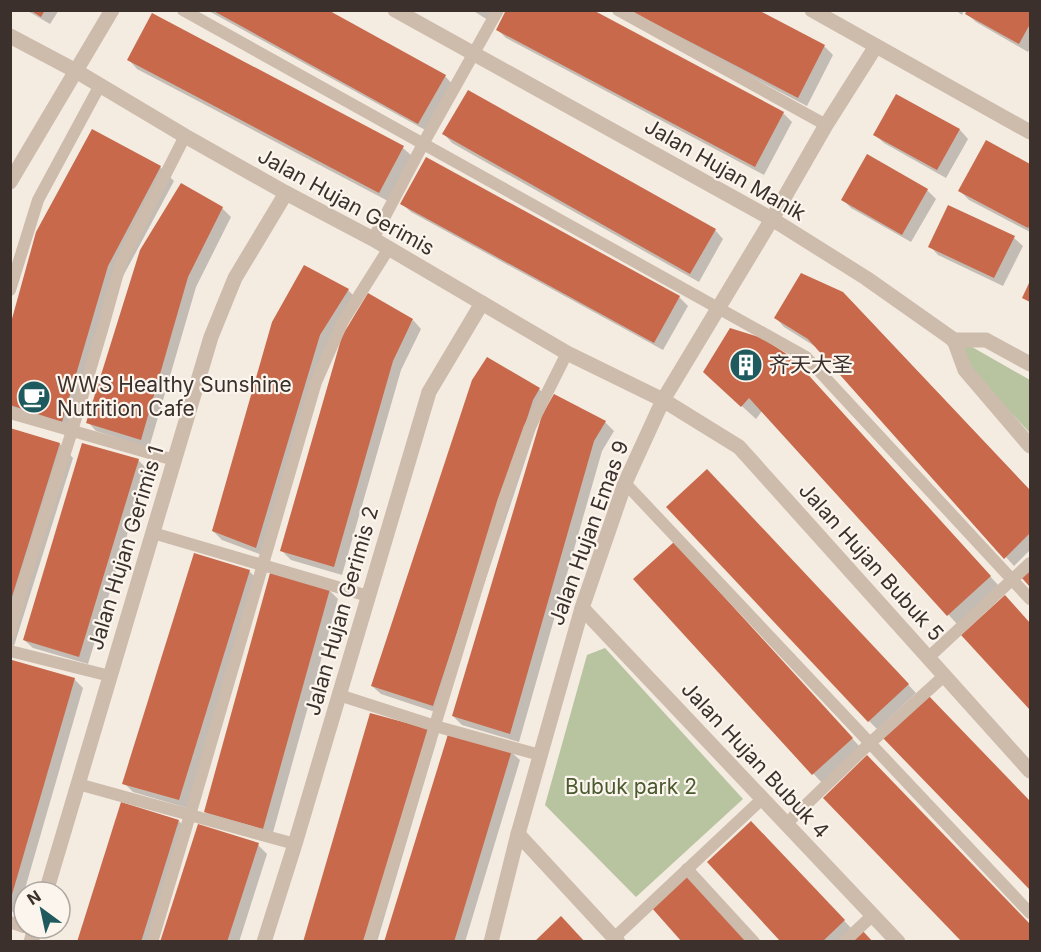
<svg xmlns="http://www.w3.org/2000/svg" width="1041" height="952" font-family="Inter,'Noto Sans SC',sans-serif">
<rect width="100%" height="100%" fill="#f4ebe1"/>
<!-- green -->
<g fill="#b8c4a0">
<polygon points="923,319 1030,380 1030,433"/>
<polygon points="605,648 743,799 636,897 545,805 587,655"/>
</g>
<!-- shadow -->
<g fill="#0003">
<polygon points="26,10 59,10 50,24"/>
<polygon points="207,10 325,10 445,76 453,85 427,131"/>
<polygon points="472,10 493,10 488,20"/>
<polygon points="623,10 755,10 825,47 833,55 807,106"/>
<polygon points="955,10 964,10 962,15"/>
<polygon points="969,10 1030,10 1030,48 1028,52 976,22 967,14"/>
<polygon points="498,30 783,113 792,122 764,175 506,38"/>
<polygon points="129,60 403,148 412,156 388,201 137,69"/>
<polygon points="897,96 960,130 968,139 946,178 884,143 875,135"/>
<polygon points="93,131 160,167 174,181 121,280 75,434 10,414 10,332"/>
<polygon points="444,134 715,230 723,239 699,282 452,143"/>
<polygon points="987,142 1030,165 1030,232 969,200 960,191"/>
<polygon points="927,190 936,199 911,242 851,208 842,199"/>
<polygon points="402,204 679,297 688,306 663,350 411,212"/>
<polygon points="222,208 231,217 196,287 149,448 96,431 88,422"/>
<polygon points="1014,238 1023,246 1003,286 938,255 930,246"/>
<polygon points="305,267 348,290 357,299 329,344 265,556 222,540 213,531"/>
<polygon points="852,302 1030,491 1030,550 1014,566 816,347 784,327 776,318"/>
<polygon points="413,320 421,329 401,370 342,575 291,560 282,551"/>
<polygon points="805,373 999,586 957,624 762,411 756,419 719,385"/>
<polygon points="473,381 539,389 548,398 542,410 441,714 381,694 372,686"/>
<polygon points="555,396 605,422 614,431 602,451 519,742 462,725 453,716"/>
<polygon points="10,429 60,444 73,458 14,646 10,645"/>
<polygon points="138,460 147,469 88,664 33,648 24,640"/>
<polygon points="716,480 916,693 877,729 869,721"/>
<polygon points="682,553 861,748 822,783 635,579"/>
<polygon points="249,571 258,580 187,808 133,792 124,783"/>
<polygon points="329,590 338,599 272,836 214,820 205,812"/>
<polygon points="1014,606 1030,624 1030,708 964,636"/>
<polygon points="10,671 74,679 83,688 18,913 10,911"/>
<polygon points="927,696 1030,803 1030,888 884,737"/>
<polygon points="437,739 377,942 304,942"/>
<polygon points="511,752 520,760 465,942 386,942"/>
<polygon points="179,821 187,830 152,942 79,942"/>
<polygon points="751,823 852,929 839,942 783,942"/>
<polygon points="258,845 267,854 239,942 162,942"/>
</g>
<!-- building -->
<g fill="#c8694b">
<polygon points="30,10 45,10 41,17"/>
<polygon points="212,10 328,10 446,75 418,124"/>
<polygon points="506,10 593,10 784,112 755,167 496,30"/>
<polygon points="629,10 758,10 825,45 798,98"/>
<polygon points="967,10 1030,10 1030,24 1019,44 965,14"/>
<polygon points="152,13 404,146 379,193 127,60"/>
<polygon points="468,90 716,229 690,274 442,134"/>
<polygon points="896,94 960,129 937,170 873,135"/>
<polygon points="92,129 161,166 108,266 62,422 10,405 10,326 36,232"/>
<polygon points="986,140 1030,164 1030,225 1028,228 958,191"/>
<polygon points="867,154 928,189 902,235 841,200"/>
<polygon points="426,157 680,296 654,343 400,204"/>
<polygon points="181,183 223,207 188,277 141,440 86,423 140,250"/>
<polygon points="948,205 1015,236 994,278 928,247"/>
<polygon points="304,265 349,289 320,335 256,548 212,531 272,322"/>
<polygon points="801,273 843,292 1030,490 1030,533 1004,559 808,339 774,318"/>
<polygon points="1030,281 1030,302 1022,298"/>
<polygon points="368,293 413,319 393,361 334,567 280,551 342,336"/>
<polygon points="730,328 762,338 793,358 991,576 947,616 749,398 741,407 703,372"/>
<polygon points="487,357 540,388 533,400 433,706 371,686 472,380"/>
<polygon points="554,394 606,421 594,441 510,734 452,716 542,415"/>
<polygon points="10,428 60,443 11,600 10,600"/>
<polygon points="82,443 139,459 79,657 23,640"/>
<polygon points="707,469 909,684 868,722 666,507"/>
<polygon points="674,542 853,738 812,775 633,579"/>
<polygon points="194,553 250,570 179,800 122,784"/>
<polygon points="1030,568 1030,587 1021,577"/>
<polygon points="270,573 330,589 263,829 204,812"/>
<polygon points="1005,595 1030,623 1030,710 961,635"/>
<polygon points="12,660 75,678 11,898 10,665"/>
<polygon points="927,694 1030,801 1030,890 882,737"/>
<polygon points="370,713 429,729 366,942 303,942"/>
<polygon points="449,731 512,750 454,942 384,942"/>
<polygon points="867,755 1030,924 1030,942 962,942 823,798"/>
<polygon points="121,802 179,820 141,942 77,942"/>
<polygon points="751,821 845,920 822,942 781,942 707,862"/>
<polygon points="198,824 259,843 227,942 160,942"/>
<polygon points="688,874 749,942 682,942 651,907"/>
<polygon points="561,916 585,942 534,942"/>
<polygon points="861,929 873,942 847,942"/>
</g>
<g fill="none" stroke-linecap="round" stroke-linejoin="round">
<!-- service -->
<g stroke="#cdbbac" stroke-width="12">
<polyline points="183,10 806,357 1030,599"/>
<polyline points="618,10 826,125"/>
<polyline points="373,239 423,144 498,10"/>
<polyline points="10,290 38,200 100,85"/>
<polyline points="10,413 174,460"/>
<polyline points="625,483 1030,913"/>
<polyline points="153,533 368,596"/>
<polyline points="10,634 23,585 72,431 102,330 121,262 185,136"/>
<polyline points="10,651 110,676"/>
<polyline points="929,657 1030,563"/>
<polyline points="339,695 435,726 540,755"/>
<polyline points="78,784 295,844"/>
<polyline points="786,824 870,743 944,676"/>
<polyline points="687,869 754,942"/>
<polyline points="10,922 24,927"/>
<polyline points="615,937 762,799"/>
<polyline points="152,942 190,815 316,382 343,321 389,248"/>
<polyline points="369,942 503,502 529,429 567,353"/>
<polyline points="844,942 873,915"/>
</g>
<!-- minor -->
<g stroke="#cdbbac" stroke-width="15">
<polyline points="395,10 772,219 866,278 954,340 986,340 1030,364"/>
<polyline points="10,36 76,71 185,136 286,193 373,239 567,353 663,400 739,447 1030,771"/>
<polyline points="10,182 112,10"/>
<polyline points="954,340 965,370 1030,446"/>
<polyline points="582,608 898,942"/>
<polyline points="518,834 618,942"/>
<polyline points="46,892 211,337 235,278 286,193"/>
<polyline points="31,942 35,928"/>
<polyline points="264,942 295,844 429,392 482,303"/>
<polyline points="491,942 518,834 582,608 625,483 663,400 772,219 826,125 876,46"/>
</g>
<!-- tertiary -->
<polyline stroke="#cdbbac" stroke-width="15" points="812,10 1030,132"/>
</g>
<!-- icons -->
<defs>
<g id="building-disc" transform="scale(1.725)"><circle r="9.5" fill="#1f5a5e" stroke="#fbf5ee"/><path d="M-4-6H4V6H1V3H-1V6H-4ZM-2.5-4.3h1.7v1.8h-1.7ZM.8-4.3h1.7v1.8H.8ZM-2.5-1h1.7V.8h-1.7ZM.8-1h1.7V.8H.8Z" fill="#fff"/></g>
<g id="cafe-disc" transform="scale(1.725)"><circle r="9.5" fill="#1f5a5e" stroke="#fbf5ee"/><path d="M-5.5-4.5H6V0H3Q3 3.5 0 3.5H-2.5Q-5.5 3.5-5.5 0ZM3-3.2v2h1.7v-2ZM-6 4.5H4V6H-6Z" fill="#fff"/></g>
</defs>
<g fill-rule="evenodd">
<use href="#building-disc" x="746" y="365"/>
<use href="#cafe-disc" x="34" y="397"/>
</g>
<g text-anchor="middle" stroke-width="4.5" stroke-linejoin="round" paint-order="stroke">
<!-- street labels -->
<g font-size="21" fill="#3b302b" stroke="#fbf5ee">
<text transform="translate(725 170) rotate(30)" y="7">Jalan Hujan Manik</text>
<text transform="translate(346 202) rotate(29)" y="7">Jalan Hujan Gerimis</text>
<text transform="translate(589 533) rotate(-70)" y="7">Jalan Hujan Emas 9</text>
<text transform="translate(126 548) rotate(-73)" y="7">Jalan Hujan Gerimis 1</text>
<text transform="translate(871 562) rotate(48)" y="7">Jalan Hujan Bubuk 5</text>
<text transform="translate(342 611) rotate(-74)" y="7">Jalan Hujan Gerimis 2</text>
<text transform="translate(755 760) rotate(47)" y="7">Jalan Hujan Bubuk 4</text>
</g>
<!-- poi labels -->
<g font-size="21" fill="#3b302b" stroke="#fbf5ee" text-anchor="start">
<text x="769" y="372">齐天大圣</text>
<text x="57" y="392">WWS Healthy Sunshine<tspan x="57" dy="24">Nutrition Cafe</tspan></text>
</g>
<!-- park labels -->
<g font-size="21" fill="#4a5a2e" stroke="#fbf5ee">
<text x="631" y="794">Bubuk park 2</text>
</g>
</g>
<!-- border -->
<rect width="1041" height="952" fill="none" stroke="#3b302b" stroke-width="24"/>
<!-- north arrow -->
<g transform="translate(42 910) rotate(327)"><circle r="28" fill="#fbf5ee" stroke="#aea6a0" stroke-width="1.5"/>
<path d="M0-4.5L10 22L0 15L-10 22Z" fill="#1f5a5e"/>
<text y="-9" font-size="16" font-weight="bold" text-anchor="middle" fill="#3b302b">N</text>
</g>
</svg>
